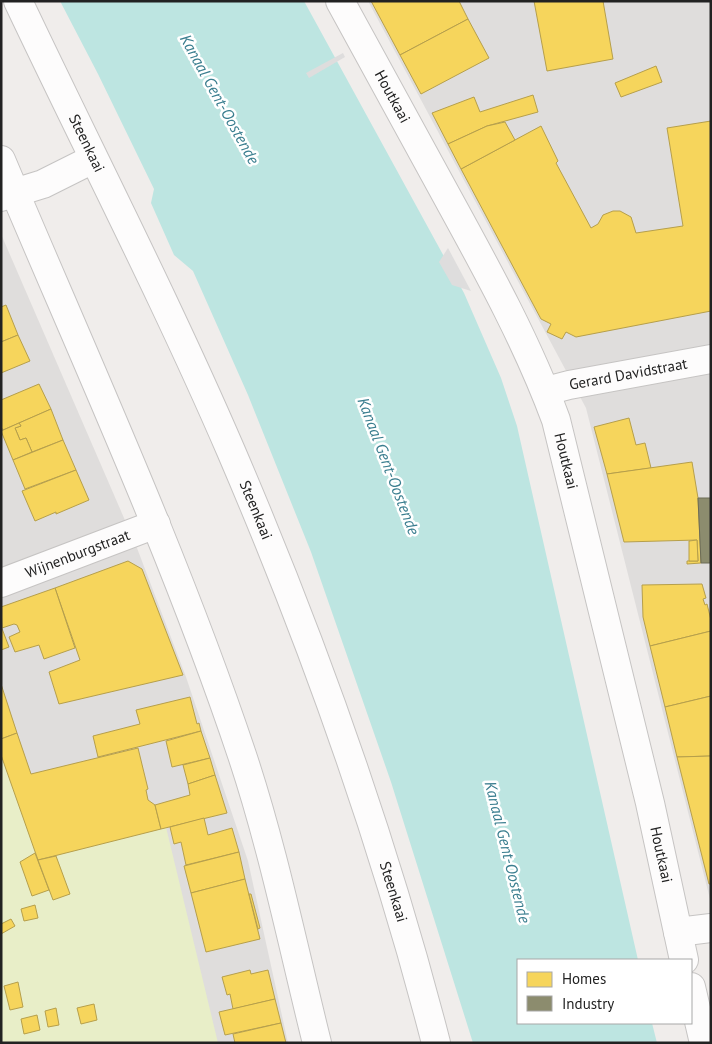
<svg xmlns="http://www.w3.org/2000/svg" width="712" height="1044" font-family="'PT Sans',sans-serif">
<rect width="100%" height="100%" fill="#f0edeb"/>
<!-- residential -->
<g fill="#dfdddc">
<polygon points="368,1 711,1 711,903 586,408"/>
<polygon points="1,234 137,548 186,677 248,861 288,1043 1,1043"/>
</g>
<!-- grass -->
<polygon fill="#e8eec8" points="1,737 43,854 165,823 218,1043 1,1043"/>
<!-- water -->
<polygon fill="#bde5e1" points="60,1 304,1 464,293 501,378 517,426 638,960 518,960 518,1023 652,1023 657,1043 473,1043 391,782 311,552 248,395 193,271 174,255 151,203 154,189 98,74"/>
<!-- pier -->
<g fill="#dedddd">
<polygon points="343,53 345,57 309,78 306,73"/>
<polygon points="448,248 471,291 452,285 439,262"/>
</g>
<!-- homes -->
<g fill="#f6d55c" stroke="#b69f4b">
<polygon points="371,1 459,1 468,19 400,55"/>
<polygon points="534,1 603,1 613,59 547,71"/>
<polygon points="468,19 489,58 421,94 400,55"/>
<polygon points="656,66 662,82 621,97 615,83"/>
<polygon points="533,95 538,112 487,126 448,144 432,113 474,97 480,112"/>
<polygon points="711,121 711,311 576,337 566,332 562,339 547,332 551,324 541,319 461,169 541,126 558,161 556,163 591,228 598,224 603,215 613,211 620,211 631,217 636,233 683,226 667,128"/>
<polygon points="505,122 515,140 461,169 448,144 487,126"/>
<polygon points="6,305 18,335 1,342 1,307"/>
<polygon points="18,335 30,361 1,373 1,342"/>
<polygon points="39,384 51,409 3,430 1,427 1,400"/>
<polygon points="51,409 63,440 32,452 26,438 20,440 15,428 21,426 19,423"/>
<polygon points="629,418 636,445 645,443 651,468 607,474 594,427"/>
<polygon points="19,423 21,426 15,428 20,440 26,438 32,452 13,460 1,431"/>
<polygon points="63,440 76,470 25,489 13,460"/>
<polygon points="692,462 698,498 701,563 687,564 687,561 698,561 697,540 624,542 607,474"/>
<polygon points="76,470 89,500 56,514 56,512 35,521 22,491"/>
<polygon points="697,540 698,561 689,561 689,541"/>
<polygon points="128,561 142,569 183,675 59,704 49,672 80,660 55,588"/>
<polygon points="702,584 706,598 703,599 705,605 707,604 711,620 711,631 650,646 643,617 642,585"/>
<polygon points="55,588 75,648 44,659 39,645 15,652 9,637 20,632 17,625 14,624 2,628 1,607"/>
<polygon points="1,626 9,647 1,650"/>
<polygon points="711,631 711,696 665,707 650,646"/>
<polygon points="1,684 17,733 1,739"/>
<polygon points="711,696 711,756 677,757 665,707"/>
<polygon points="190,697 197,724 199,723 201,731 98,757 93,736 140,724 136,710"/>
<polygon points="201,731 210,758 172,767 166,741"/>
<polygon points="17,733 31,774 138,748 148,789 146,790 148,800 155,805 161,829 38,860 1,755 1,739"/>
<polygon points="711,756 711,884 709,884 677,757"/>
<polygon points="210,758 215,775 188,784 183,765"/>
<polygon points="215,775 227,813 161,829 155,805 190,795 188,784"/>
<polygon points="204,818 208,835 232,828 239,852 186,865 181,842 174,844 170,827"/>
<polygon points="239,852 245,879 191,893 184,866"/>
<polygon points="35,853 49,890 32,896 20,862"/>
<polygon points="56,856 70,894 53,900 38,860"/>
<polygon points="245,879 260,939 206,952 191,893"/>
<polygon points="249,894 251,894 260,928 258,929"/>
<polygon points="35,905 38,918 24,921 21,909"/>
<polygon points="11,919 15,926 1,934 1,924"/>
<polygon points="250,970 251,974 268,970 275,999 233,1009 230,994 227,995 222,977"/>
<polygon points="18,982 23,1007 10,1010 4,986"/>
<polygon points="275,999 281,1023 225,1035 219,1012"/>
<polygon points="94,1004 97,1020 81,1024 77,1008"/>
<polygon points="56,1008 59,1025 48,1027 45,1011"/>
<polygon points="37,1015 40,1030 24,1034 21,1019"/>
<polygon points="281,1023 286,1043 235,1043 233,1034"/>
</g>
<!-- industry -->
<polygon fill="#8c8c6e" stroke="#6c6c57" points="698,498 711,498 711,563 701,563"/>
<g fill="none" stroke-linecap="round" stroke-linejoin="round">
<!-- minor casing -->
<g stroke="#c6c4c3" stroke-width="30">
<g id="minor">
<path id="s1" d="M18,1C89,151 165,298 231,451C313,642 384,841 436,1043"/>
<path id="s2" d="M340,1C377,68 413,135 450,202C489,273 528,344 556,420L650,803L684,960"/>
<path d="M1,160C84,357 174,552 242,755C273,848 293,947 317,1043"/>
<polyline points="1,197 43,184 93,159"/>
<path id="s3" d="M546,391L569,385L711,359"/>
<path id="s4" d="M1,583L156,524"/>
<polyline points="678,932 711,928"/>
<polyline points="691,987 704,1043"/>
</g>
</g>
<!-- minor -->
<use href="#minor" stroke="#fdfcfc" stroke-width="28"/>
</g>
<g text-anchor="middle" stroke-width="5" stroke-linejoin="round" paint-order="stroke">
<!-- street labels -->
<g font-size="15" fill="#222" stroke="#fff">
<text dy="5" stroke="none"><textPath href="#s2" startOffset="109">Houtkaai</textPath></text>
<text dy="5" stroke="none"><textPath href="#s1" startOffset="158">Steenkaai</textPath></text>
<text dy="5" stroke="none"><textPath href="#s3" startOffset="84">Gerard Davidstraat</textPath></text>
<text dy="5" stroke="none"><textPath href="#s2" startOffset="514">Houtkaai</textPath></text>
<text dy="5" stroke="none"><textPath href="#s1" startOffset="562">Steenkaai</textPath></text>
<text dy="5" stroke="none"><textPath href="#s4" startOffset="82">Wijnenburgstraat</textPath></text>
<text dy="5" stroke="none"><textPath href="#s2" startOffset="919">Houtkaai</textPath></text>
<text dy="5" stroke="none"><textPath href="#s1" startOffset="968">Steenkaai</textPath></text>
</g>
<!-- water labels -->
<g font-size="16" font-style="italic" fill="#3a7e8f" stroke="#fff">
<text transform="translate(220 99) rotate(61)" y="6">Kanaal Gent-Oostende</text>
<text transform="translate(389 466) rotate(69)" y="6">Kanaal Gent-Oostende</text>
<text transform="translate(508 852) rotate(76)" y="6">Kanaal Gent-Oostende</text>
</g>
</g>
<!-- border -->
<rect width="712" height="1044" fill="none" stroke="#222222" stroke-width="5"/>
<!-- legend -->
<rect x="517" y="959" width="175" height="65" fill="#ffffff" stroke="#a7a7a7"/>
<rect x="527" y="972" width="25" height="15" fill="#f6d55c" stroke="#a7a7a7"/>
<text x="562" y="984" font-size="15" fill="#222222">Homes</text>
<rect x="527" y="996" width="25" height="15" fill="#8c8c6e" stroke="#a7a7a7"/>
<text x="562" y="1009" font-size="15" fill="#222222">Industry</text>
</svg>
